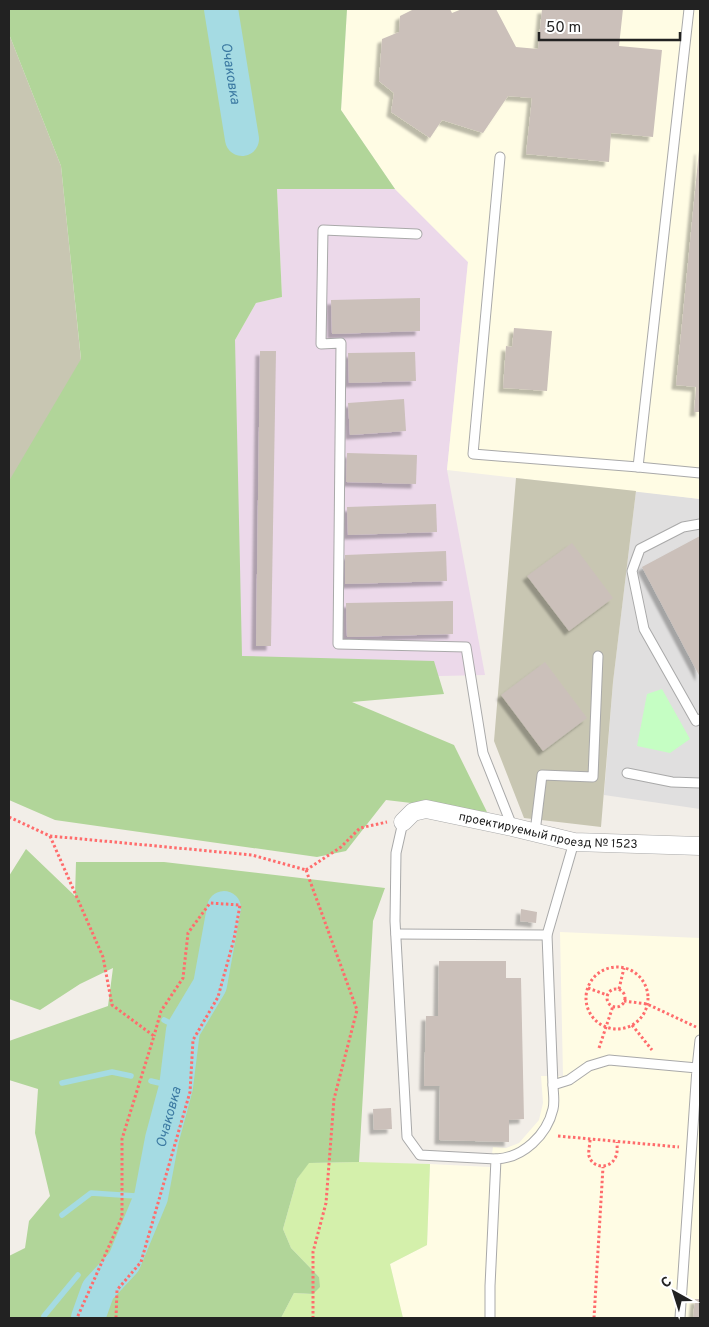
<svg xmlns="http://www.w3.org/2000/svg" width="709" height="1327" font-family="Overpass,sans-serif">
<defs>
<filter id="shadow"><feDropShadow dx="-4.5" dy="4.5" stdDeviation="1" flood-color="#0004"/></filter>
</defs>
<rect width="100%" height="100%" fill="#f2eee8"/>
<!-- residential -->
<polygon fill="#e0dfdf" points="636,491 700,499 700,809 604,795 613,682"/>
<!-- industrial -->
<polygon fill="#ecd9ea" points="277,189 395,189 468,262 447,470 485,675 219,681 235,340 256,303 282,297"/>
<!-- education -->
<g fill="#fffce4">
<polygon points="347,9 700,9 700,499 447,470 468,262 395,189 341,110"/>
<polygon points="560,932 700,938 700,1318 403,1318 390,1264 427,1245 430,1164 490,1167 493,1147 506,1148 519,1143 539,1120 543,1103 541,1076 563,1076"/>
</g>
<!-- construction -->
<g fill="#c8c6b2">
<polygon points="9,34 61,166 81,360 9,497"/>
<polygon points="516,478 636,491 613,682 601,827 524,818 494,741"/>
</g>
<!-- grass -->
<polygon fill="#d4f0ab" points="359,1162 430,1164 427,1245 390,1264 403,1318 281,1318 294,1293 313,1294 319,1277 291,1248 283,1229 297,1179 308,1163"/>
<!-- forest -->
<g fill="#b1d599">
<polygon points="9,9 347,9 341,110 395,189 277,189 282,297 256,303 235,340 242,656 434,661 444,694 352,702 454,745 487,812 386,800 346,851 317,857 55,820 9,800 9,481 81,359 61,166 9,34"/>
<polygon points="26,849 75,896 76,862 164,862 385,888 373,921 359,1162 309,1163 297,1179 283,1229 291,1248 319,1277 320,1287 313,1294 294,1293 281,1318 9,1318 9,1256 25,1248 29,1221 50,1196 35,1133 38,1089 9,1080 9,1041 108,1006 113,968 80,984 40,1010 9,999 9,876"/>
</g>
<!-- park -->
<polygon fill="#c5fec3" points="662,689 690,739 670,753 637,746 647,694"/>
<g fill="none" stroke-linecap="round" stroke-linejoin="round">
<!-- stream -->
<g stroke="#a5dbe3" stroke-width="5.5">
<polyline points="164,1020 183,1030"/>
<polyline points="151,1081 176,1087"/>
<polyline points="62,1083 112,1072 131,1076"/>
<polyline points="62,1215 91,1193 151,1197"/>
<polyline points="44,1316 78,1275"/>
</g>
<!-- river -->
<g stroke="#a5dbe3" stroke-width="34">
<path id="s1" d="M221,9L242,139"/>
<path id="s2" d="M88,1318L98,1290L124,1262L151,1197L162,1139L176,1087L183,1030L210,985L224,908"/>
</g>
</g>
<!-- building -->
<g fill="#cbc0ba" filter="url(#shadow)">
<polygon points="414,9 450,9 452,13 462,9 496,9 516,47 538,49 542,9 623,9 619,46 662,50 653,137 611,133 609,162 526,154 532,98 508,96 483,133 442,120 430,138 391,112 394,93 379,81 382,39 399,32 400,16"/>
<polygon points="699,150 700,150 700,412 694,412 696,387 676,385"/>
<polygon points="420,298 420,331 332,334 331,300"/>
<polygon points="514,328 552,331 547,391 503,388 506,346 512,347"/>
<polygon points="260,351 276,351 271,646 256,646"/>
<polygon points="415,352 416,381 349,383 348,353"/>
<polygon points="404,399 406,431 350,435 348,403"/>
<polygon points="347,453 417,455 416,484 346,482"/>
<polygon points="436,504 437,532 348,535 347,507"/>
<polygon points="700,536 700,677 642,567"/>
<polygon points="572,543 613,598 569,631 527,576"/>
<polygon points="446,551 447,581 345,584 345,555"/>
<polygon points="453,601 453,634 347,637 346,603"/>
<polygon points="545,662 587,718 543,751 501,695"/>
<polygon points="521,909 537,912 536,923 520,921"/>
<polygon points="439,961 506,961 506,978 521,978 524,1119 509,1120 509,1142 439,1140 440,1086 424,1086 426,1016 438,1016"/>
<polygon points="391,1108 392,1129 374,1130 373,1109"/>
<polygon points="695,1299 700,1299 700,1318 693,1318"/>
</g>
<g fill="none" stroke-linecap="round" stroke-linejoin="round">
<!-- service casing -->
<g stroke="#a9a9a9" stroke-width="11">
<g id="service">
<polyline points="500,157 473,454 638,467 700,473"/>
<polyline points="417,234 323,230 321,344 341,343 338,644 466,647 483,753 512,826"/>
<polyline points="638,467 689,9"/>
<polyline points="700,524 683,527 640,549 632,571 644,629 696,721 700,719"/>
<polyline points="627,773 672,782 700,783"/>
<polyline points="403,822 396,853 395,921 407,1137 420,1155 496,1159"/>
<polyline points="535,832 542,775 593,777 598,656"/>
<polyline points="396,934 547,935"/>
<polyline points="700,1040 697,1068 700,1069"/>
<polyline points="553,1085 547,935 574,842"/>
<path d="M490,1318V1286L496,1159C523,1158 547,1135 553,1109C555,1101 553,1092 553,1085L569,1080L589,1066L609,1060L697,1068L680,1318"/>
</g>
</g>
<!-- minor casing -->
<g stroke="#a9a9a9" stroke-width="19">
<g id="minor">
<path id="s3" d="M403,822L413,812L426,809L512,827L574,842L700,846"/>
</g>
</g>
<!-- path -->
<g stroke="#ff6c6c" stroke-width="3" stroke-dasharray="2.5 2.5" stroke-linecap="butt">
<polyline points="9,817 50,836 252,855 306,870"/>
<polyline points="50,836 103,957 112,1005 154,1036 122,1139 122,1217 77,1318"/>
<polyline points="306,870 357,1010 334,1099 326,1203 313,1252 313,1318"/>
<polyline points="306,870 341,847 360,828 387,822"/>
<circle cx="617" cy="998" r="31"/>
<polyline points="588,988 607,995"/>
<polyline points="619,989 624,968"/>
<circle cx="616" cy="998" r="9"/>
<polyline points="624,1001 647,1004 696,1027"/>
<polyline points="632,1025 652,1050"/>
<polyline points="599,1048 613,1006"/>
<polyline points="558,1136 679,1147"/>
<path d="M590,1140C590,1144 588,1152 589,1156C593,1169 610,1169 615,1158C618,1154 617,1146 617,1142"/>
<polyline points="116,1318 117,1290 141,1262 190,1092 193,1040 218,997 234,939 240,905 210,903 188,933 183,978 161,1011 154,1036"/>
<polyline points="594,1318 603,1167"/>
</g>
<!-- service -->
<use href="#service" stroke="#fff" stroke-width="9"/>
<!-- minor -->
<use href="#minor" stroke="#fff" stroke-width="18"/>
</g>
<g text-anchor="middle" stroke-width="4" stroke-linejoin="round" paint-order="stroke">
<!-- street labels -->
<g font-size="12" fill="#222" stroke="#fff">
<text dy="4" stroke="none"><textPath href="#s3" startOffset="152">проектируемый проезд № 1523</textPath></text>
</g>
<!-- water labels -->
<g font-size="14" font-style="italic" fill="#3c7aa2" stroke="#fff">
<text dy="5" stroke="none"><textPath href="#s1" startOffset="65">Очаковка</textPath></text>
<text dy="5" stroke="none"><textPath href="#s2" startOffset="220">Очаковка</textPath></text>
</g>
</g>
<!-- border -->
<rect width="709" height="1327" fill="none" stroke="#222222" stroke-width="20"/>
<!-- north arrow -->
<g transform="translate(674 1292) rotate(321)" stroke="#ffffff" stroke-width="4" paint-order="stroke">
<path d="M0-4L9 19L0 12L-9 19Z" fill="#222222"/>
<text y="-8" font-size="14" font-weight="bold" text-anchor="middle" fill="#222222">С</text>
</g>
<!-- scale -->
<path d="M539 32v8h141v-8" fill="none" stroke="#222222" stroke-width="2.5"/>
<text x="546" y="32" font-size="15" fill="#222222" stroke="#ffffff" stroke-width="4" paint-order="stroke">50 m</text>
</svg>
